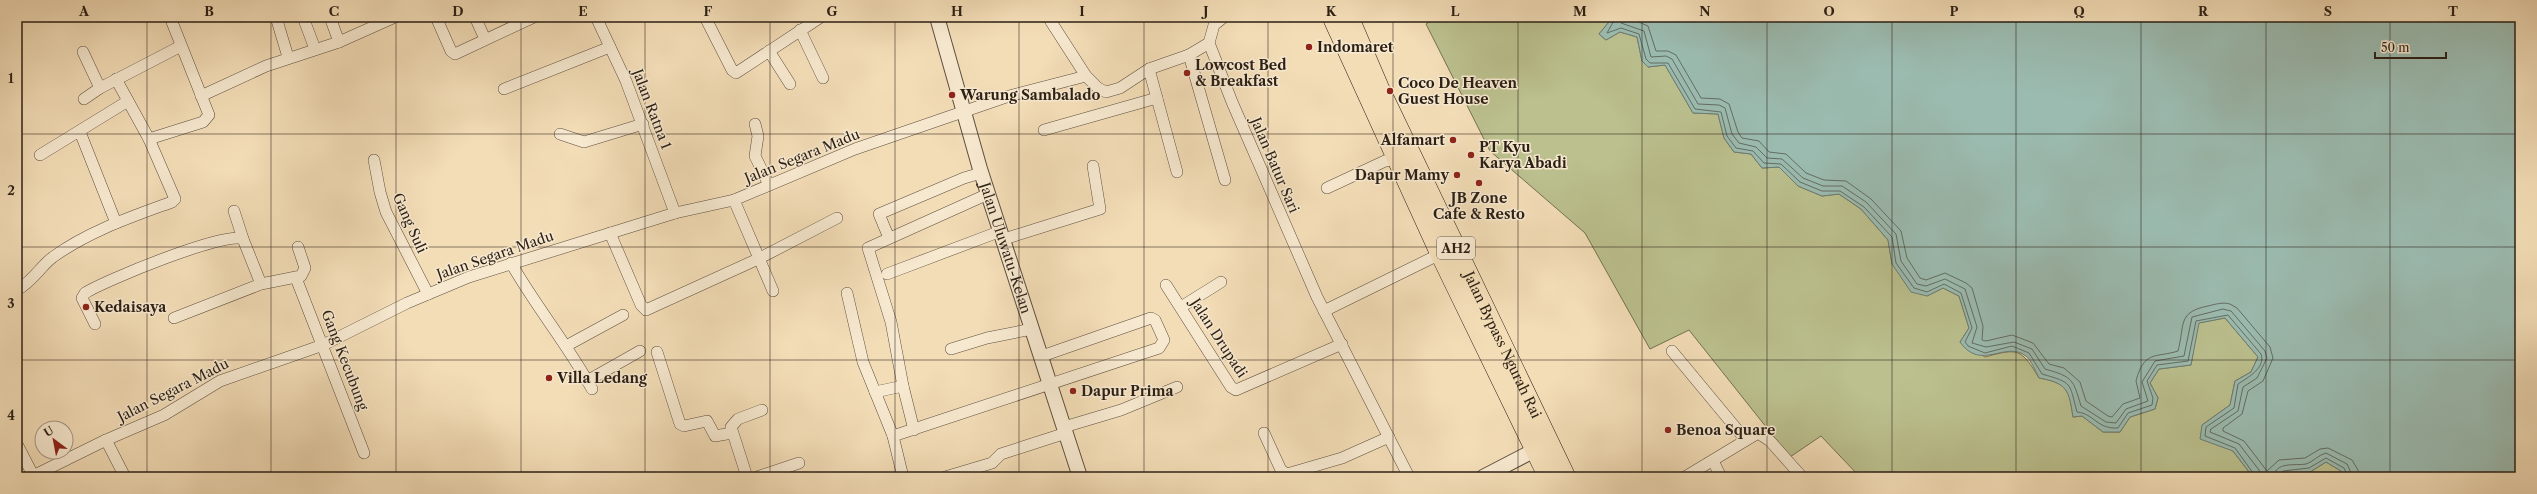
<svg xmlns="http://www.w3.org/2000/svg" width="2537" height="494" font-family="'Libre Caslon Text',serif">
<rect width="100%" height="100%" fill="#f3ddb7"/>
<filter id="stains"><feTurbulence type="fractalNoise" baseFrequency=".005" numOctaves="4"/><feColorMatrix values="0 0 0 0 .2 0 0 0 0 .09 0 0 0 0 .02 0 0 0 .5 -.17"/></filter>
<radialGradient id="worn" r=".72"><stop offset=".6" stop-color="#630" stop-opacity="0"/><stop offset="1" stop-color="#630" stop-opacity=".3"/></radialGradient>
<!-- green -->
<g fill="#bbc08e" stroke="#737052">
<path d="M1437,17H1613L1599,34L1606,40L1620,32L1637,37L1642,61L1648,67L1665,65L1693,113L1718,114L1724,138L1734,152L1751,154L1762,168L1779,167L1798,186L1822,196L1839,194L1861,209L1888,240L1892,264L1927,296L1943,288L1959,296L1969,328L1960,342L1985,357C2018,348 2021,348 2039,378C2068,383 2069,390 2073,417L2082,416L2103,432H2120L2130,417L2155,409L2158,398L2150,383L2159,369L2191,365L2198,323L2225,318L2258,357L2251,372L2235,381L2230,405L2202,425L2233,451L2253,477H1860L1821,436L1790,457L1689,330L1650,349L1585,233L1490,151L1426,24Z"/>
<polygon points="2326,462 2341,471 2345,477 2281,477 2284,474 2310,472"/>
</g>
<!-- water -->
<path fill="#9bbbb0" stroke="#6e7d72" d="M1613,17H2520V477H2345L2341,471L2326,462L2310,472L2284,474L2281,477H2253L2233,451L2200,439L2202,425L2230,405L2235,381L2251,372L2258,357L2225,318L2199,323L2191,365L2159,369L2150,383L2158,398L2155,409L2130,417L2120,432H2103L2082,416L2073,417C2069,391 2068,383 2039,378C2036,372 2031,360 2026,356C2005,340 1981,372 1960,342L1969,328L1959,296L1943,288L1927,296L1911,292L1892,264L1888,240L1861,209L1839,194L1822,196L1798,186L1779,167L1762,168L1751,154L1734,152L1724,138L1718,114L1693,113L1665,65L1648,67L1642,61L1637,37L1620,32L1606,40L1599,34Z"/>
<g fill="none" stroke-linecap="round" stroke-linejoin="round">
<!-- shore -->
<g stroke="#636d62" stroke-width="1">
<path d="M1616,17L1607,33L1621,28L1639,34L1646,59L1650,63H1668L1695,109L1721,112L1727,136L1736,148L1753,151L1764,163L1781,164L1800,182L1822,191H1840L1864,207L1892,237L1896,263L1914,288L1927,292L1944,284L1961,293L1972,328L1965,342L1968,346L1985,353L2012,346L2029,353L2042,374C2073,383 2069,382 2077,412C2095,414 2096,429 2118,428L2128,413L2152,405L2153,398L2147,381L2157,365L2188,361L2196,321L2228,315L2261,354C2266,368 2247,378 2238,384L2234,408L2206,427L2205,436L2235,448L2256,477"/>
<path d="M1621,17V23L1644,31L1651,57L1666,56L1672,59L1698,104L1719,105L1725,108L1732,134L1739,143L1756,147L1767,158L1782,159L1803,178L1823,186H1842L1866,202L1896,234L1901,261L1917,284L1926,286L1945,279L1965,289L1977,327L1972,343L1986,347L2014,342L2032,349L2045,369C2073,377 2073,379 2081,406L2106,422L2116,423L2126,409L2148,401L2142,382L2155,361L2184,356L2192,317L2223,309L2231,311L2265,351L2267,358L2257,378L2243,387L2238,411L2211,429L2210,432L2239,444L2259,470L2261,477"/>
<path d="M1627,17L1648,26L1656,51H1668L1676,55L1701,98L1720,99L1729,104L1738,132L1742,138L1759,141L1769,152L1786,154L1806,173L1824,180L1846,181L1871,199L1901,231L1907,258L1920,278L1926,280L1945,273L1966,283L1972,288L1983,326L1982,340L1986,341L2012,335L2033,343L2049,364L2064,368L2080,382L2086,401L2108,416L2112,417L2123,404L2140,398L2136,381C2144,350 2156,358 2178,351C2185,325 2177,312 2208,306C2216,304 2223,302 2230,304L2237,308L2270,347L2273,358L2263,381L2248,391L2242,414L2223,428V431L2244,441L2267,471L2279,460L2305,458L2320,449L2328,448L2352,460L2358,470L2359,477"/>
<path d="M2274,477C2275,461 2295,466 2306,464C2313,462 2318,455 2326,453L2347,464L2353,477"/>
<polyline points="2279,477 2283,471 2309,468 2326,458 2344,468 2348,477"/>
</g>
<!-- minor casing -->
<g stroke="#5d4e3e" stroke-width="12">
<g id="minor">
<polyline points="276,17 288,57"/>
<polyline points="303,17 315,49"/>
<polyline points="330,17 339,42"/>
<polyline points="436,17 451,51 455,54 534,17"/>
<polyline points="475,17 485,39"/>
<polyline points="596,17 626,81 675,213"/>
<polyline points="705,17 732,70 736,73 821,17"/>
<polyline points="1048,17 1086,76 1098,88 1106,92 1120,88 1149,69 1189,55 1209,43"/>
<polyline points="1224,17 1214,25 1209,43 1232,102 1317,297 1409,477"/>
<polyline points="800,30 823,78"/>
<polyline points="769,51 790,84"/>
<polyline points="83,52 100,88 84,99"/>
<polyline points="1189,55 1225,180"/>
<polyline points="1149,69 1177,172"/>
<polyline points="100,88 181,46"/>
<polyline points="504,89 610,47"/>
<polyline points="201,96 266,66 339,42 395,17"/>
<polyline points="755,124 758,136 755,156 769,185"/>
<polyline points="1044,130 1157,98"/>
<polyline points="80,132 116,223"/>
<polyline points="560,134 584,142 643,124"/>
<polyline points="149,139 203,122 209,115 170,17"/>
<polyline points="40,155 128,101"/>
<polyline points="374,160 380,192 386,212 428,294"/>
<polyline points="1327,188 1385,161 1396,159"/>
<polyline points="734,200 773,291"/>
<polyline points="234,211 243,239"/>
<polyline points="610,233 641,305 646,310 758,259 837,218"/>
<polyline points="889,238 879,214 964,178 981,173"/>
<polyline points="1004,239 1100,209 1093,166"/>
<path d="M511,263C536,307 568,345 592,389"/>
<polyline points="887,274 1001,231"/>
<polyline points="296,278 364,453"/>
<polyline points="1166,285 1231,387 1236,390 1342,344"/>
<path d="M17,290C32,282 40,267 53,257C89,231 131,217 172,202L175,199L149,139L116,79"/>
<polyline points="847,293 863,362 893,436 903,477"/>
<polyline points="1181,307 1221,282"/>
<polyline points="1324,311 1440,254"/>
<polyline points="174,318 261,284 301,276 305,268 298,247"/>
<path d="M95,324L82,298L85,293C106,280 225,231 243,239L261,284"/>
<polyline points="566,346 623,315"/>
<polyline points="951,349 987,338 1032,329"/>
<polyline points="1672,351 1745,439"/>
<polyline points="657,352 680,424 684,426 707,421 715,436 732,433"/>
<polyline points="587,381 640,351"/>
<polyline points="875,392 903,386"/>
<polyline points="1064,427 1121,410 1177,387"/>
<polyline points="914,430 903,386 891,322 868,248 988,194"/>
<polyline points="1264,433 1281,470 1287,474 1342,458 1389,437"/>
<polyline points="893,436 1159,348 1164,340 1155,320 1151,318 1042,356"/>
<polyline points="106,440 125,477"/>
<polyline points="18,446 34,477"/>
<polyline points="1713,461 1721,477"/>
<polyline points="31,477 106,440 164,415 220,381 323,345 407,303 469,277 675,213 734,200 855,149 1009,96 1086,76"/>
<polyline points="747,477 731,427 738,419 762,410"/>
<polyline points="757,477 799,463"/>
<polyline points="945,477 992,463 1001,454 1066,433"/>
<polyline points="1685,477 1758,433 1770,441 1802,477"/>
</g>
</g>
<!-- tertiary casing -->
<g stroke="#5d4e3e" stroke-width="16">
<g id="tertiary">
<path id="s1" d="M937,17L980,169L1080,477"/>
<polyline points="1483,477 1535,450"/>
</g>
</g>
<!-- trunk casing -->
<g stroke="#2b1f15" stroke-width="20">
<g id="trunk">
<polyline points="1332,17 1440,254 1548,477"/>
<path id="s2" d="M1349,17L1379,87L1566,477"/>
</g>
</g>
<!-- minor -->
<use href="#minor" stroke="#f7e9d0" stroke-width="11"/>
<!-- tertiary -->
<use href="#tertiary" stroke="#f7e9d0" stroke-width="14"/>
<!-- trunk -->
<use href="#trunk" stroke="#f3ddb7" stroke-width="19"/>
</g>
<!-- grid -->
<path fill="none" stroke="#2b1f15" stroke-width="1" stroke-opacity="0.55" d="M147,17V477M271,17V477M396,17V477M521,17V477M645,17V477M770,17V477M895,17V477M1019,17V477M1144,17V477M1268,17V477M1393,17V477M1518,17V477M1642,17V477M1767,17V477M1892,17V477M2016,17V477M2141,17V477M2266,17V477M2390,17V477M17,134H2520M17,247H2520M17,360H2520"/>
<!-- markers -->
<g fill="#8f2418" stroke="#f7e9d0" stroke-width="1.5">
<circle cx="1309" cy="47" r="4"/>
<circle cx="1187" cy="73" r="4"/>
<circle cx="1390" cy="91" r="4"/>
<circle cx="952" cy="95" r="4"/>
<circle cx="1453" cy="140" r="4"/>
<circle cx="1471" cy="155" r="4"/>
<circle cx="1457" cy="175" r="4"/>
<circle cx="1479" cy="183" r="4"/>
<circle cx="86" cy="307" r="4"/>
<circle cx="549" cy="378" r="4"/>
<circle cx="1073" cy="391" r="4"/>
<circle cx="1668" cy="430" r="4"/>
</g>
<g text-anchor="middle" stroke-width="3" stroke-linejoin="round" paint-order="stroke">
<!-- shield labels -->
<rect fill="#f7e9d0" stroke="#685c4d" stroke-width="1" x="1437" y="237" width="38" height="22" rx="3"/>
<g font-size="13" font-weight="bold" fill="#2b1f15">
<text x="1456" y="253">AH2</text>
</g>
<!-- poi labels -->
<g font-size="14" font-weight="bold" fill="#2b1f15" stroke="#f7e9d0" text-anchor="start">
<text x="1317" y="52">Indomaret</text>
<text x="1195" y="70">Lowcost Bed<tspan x="1195" dy="16">&amp; Breakfast</tspan></text>
<text x="1398" y="88">Coco De Heaven<tspan x="1398" dy="16">Guest House</tspan></text>
<text x="960" y="100">Warung Sambalado</text>
<text x="1445" y="145" text-anchor="end">Alfamart</text>
<text x="1479" y="152">PT Kyu<tspan x="1479" dy="16">Karya Abadi</tspan></text>
<text x="1449" y="180" text-anchor="end">Dapur Mamy</text>
<text x="1479" y="203" text-anchor="middle">JB Zone<tspan x="1479" dy="16">Cafe &amp; Resto</tspan></text>
<text x="94" y="312">Kedaisaya</text>
<text x="557" y="383">Villa Ledang</text>
<text x="1081" y="396">Dapur Prima</text>
<text x="1676" y="435">Benoa Square</text>
</g>
<!-- street labels -->
<g font-size="14" fill="#2b1f15" stroke="#f7e9d0">
<text transform="translate(652 109) rotate(69)" y="5">Jalan Ratna 1</text>
<text transform="translate(802 156) rotate(-22)" y="5">Jalan Segara Madu</text>
<text transform="translate(1275 165) rotate(67)" y="5">Jalan Batur Sari</text>
<text transform="translate(410 223) rotate(66)" y="5">Gang Suli</text>
<text dy="5" stroke="none"><textPath href="#s1" startOffset="241">Jalan Uluwatu-Kelan</textPath></text>
<text transform="translate(495 255) rotate(-19)" y="5">Jalan Segara Madu</text>
<text transform="translate(1219 338) rotate(57)" y="5">Jalan Drupadi</text>
<text dy="5" stroke="none"><textPath href="#s2" startOffset="362">Jalan Bypass Ngurah Rai</textPath></text>
<text transform="translate(345 360) rotate(69)" y="5">Gang Kecubung</text>
<text transform="translate(173 390) rotate(-27)" y="5">Jalan Segara Madu</text>
</g>
</g>
<!-- margin -->
<rect width="2537" height="494" fill="none" stroke="#f3ddb7" stroke-width="44"/>
<!-- north arrow -->
<g transform="translate(54 440) rotate(328)"><circle r="19" fill="#f7e9d0" stroke="#a59885"/>
<path d="M0-3L7 15L0 10L-7 15Z" fill="#8f2418"/>
<text y="-6" font-size="11" font-weight="bold" text-anchor="middle" fill="#2b1f15">U</text>
</g>
<!-- scale -->
<path d="M2375 52v6h71v-6" fill="none" stroke="#2b1f15" stroke-width="2"/>
<text x="2381" y="52" font-size="12" fill="#2b1f15" stroke="#f7e9d0" stroke-width="3" paint-order="stroke">50 m</text>
<rect x="22" y="22" width="2493" height="450" fill="none" stroke="#2b1f15" stroke-width="1.5"/>
<g font-size="13" text-anchor="middle" font-weight="bold" fill="#2b1f15">
<text x="84" y="16">A</text>
<text x="209" y="16">B</text>
<text x="334" y="16">C</text>
<text x="458" y="16">D</text>
<text x="583" y="16">E</text>
<text x="708" y="16">F</text>
<text x="832" y="16">G</text>
<text x="957" y="16">H</text>
<text x="1082" y="16">I</text>
<text x="1206" y="16">J</text>
<text x="1331" y="16">K</text>
<text x="1455" y="16">L</text>
<text x="1580" y="16">M</text>
<text x="1705" y="16">N</text>
<text x="1829" y="16">O</text>
<text x="1954" y="16">P</text>
<text x="2079" y="16">Q</text>
<text x="2203" y="16">R</text>
<text x="2328" y="16">S</text>
<text x="2453" y="16">T</text>
<text x="11" y="83">1</text>
<text x="11" y="195">2</text>
<text x="11" y="308">3</text>
<text x="11" y="420">4</text>
</g>
<rect width="100%" height="100%" filter="url(#stains)"/>
<rect width="100%" height="100%" fill="url(#worn)"/>
</svg>
